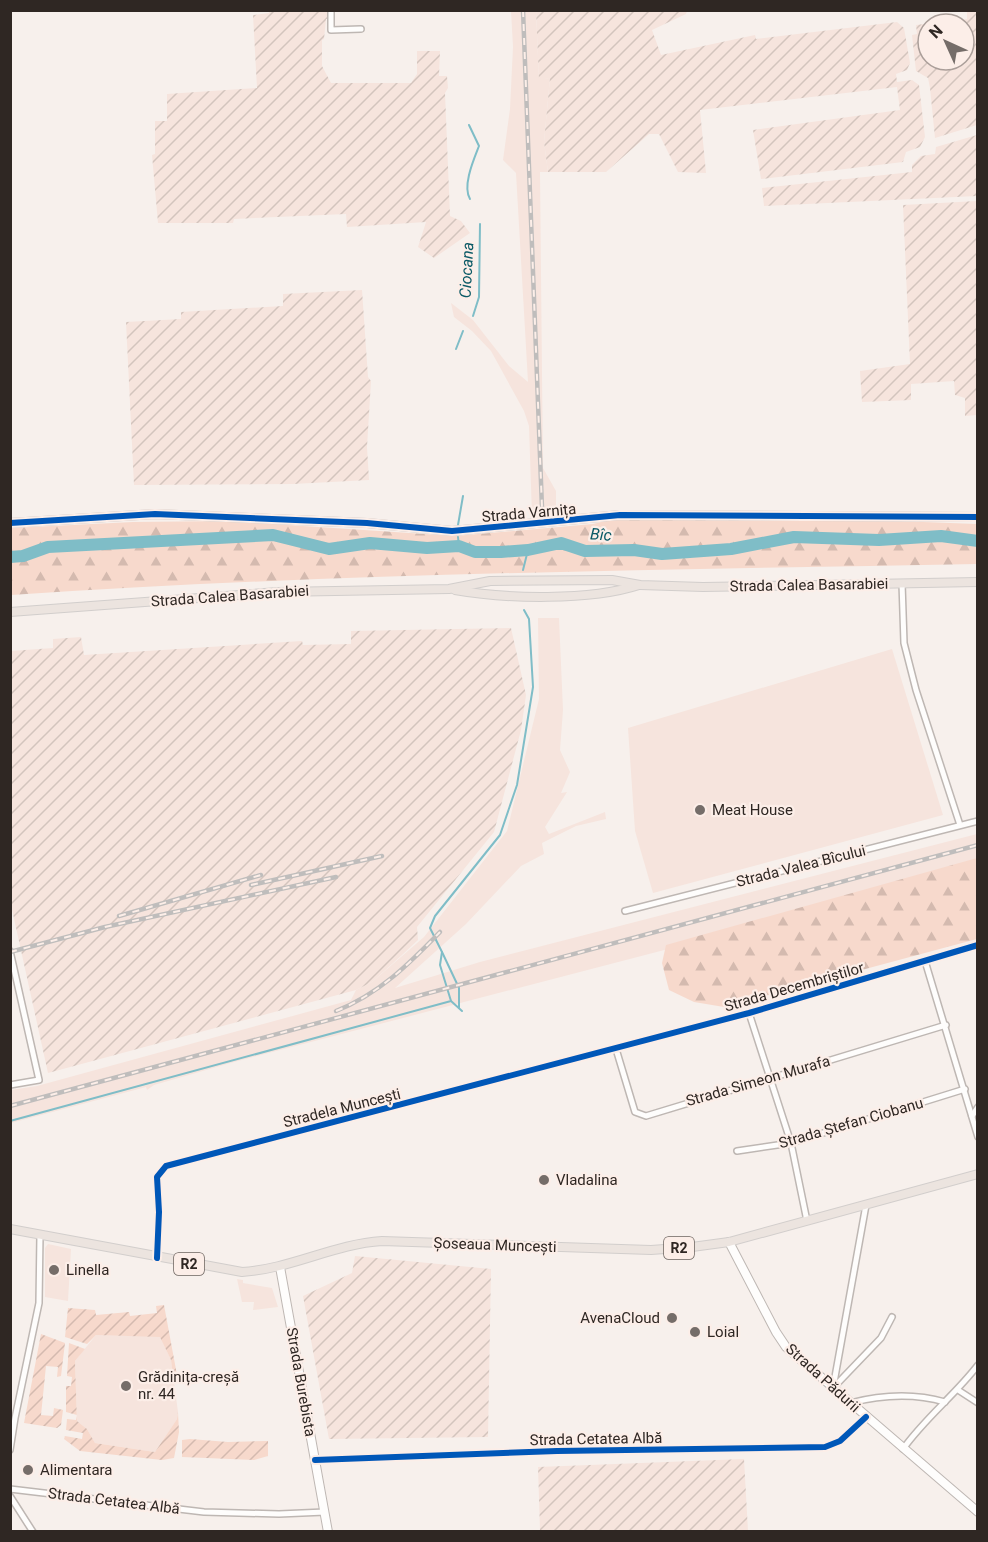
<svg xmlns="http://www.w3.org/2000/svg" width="988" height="1542" font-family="Roboto,sans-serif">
<defs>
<pattern id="industrial-furrows" width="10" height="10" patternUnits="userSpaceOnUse" patternTransform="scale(1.5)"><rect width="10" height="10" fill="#f6e4dd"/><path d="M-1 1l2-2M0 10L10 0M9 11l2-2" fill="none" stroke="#d3c4bd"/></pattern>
<pattern id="forest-firs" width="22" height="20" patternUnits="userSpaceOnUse" patternTransform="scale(1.5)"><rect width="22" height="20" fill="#f7d9cc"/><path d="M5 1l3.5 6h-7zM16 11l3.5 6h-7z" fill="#d4baaf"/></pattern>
<pattern id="garden-furrows" width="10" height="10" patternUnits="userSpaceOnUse" patternTransform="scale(1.5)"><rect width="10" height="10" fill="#f7d9cc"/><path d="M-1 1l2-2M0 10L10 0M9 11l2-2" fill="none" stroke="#d4baaf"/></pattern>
</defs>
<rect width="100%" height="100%" fill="#f7f0ec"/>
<!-- built -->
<g fill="#f6e4dd">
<polygon points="511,11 536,11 539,79 550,78 544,142 548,172 540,172 542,374 543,468 556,491 556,516 532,516 529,426 524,411 491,351 472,331 454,317 451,303 473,320 509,366 528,382 516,173 503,160 510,109 513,47"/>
<polygon points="538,618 559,618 563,710 560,750 570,772 561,793 567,792 545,827 549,834 605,812 606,819 576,826 542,843 544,854 521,866 466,924 395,988 480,962 977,834 977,865 833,906 234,1062 154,1085 147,1090 146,1087 11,1123 11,1090 37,1086 351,1000 356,990 372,982 424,937 507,831 539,699"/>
<polygon points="892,649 943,815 653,893 635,831 628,728"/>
<polygon points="48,1244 71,1249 68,1301 45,1297 45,1248"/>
<polygon points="237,1279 243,1280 243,1283 272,1288 278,1307 253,1310 254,1302 242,1302"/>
<polygon points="96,1335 160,1336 171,1360 178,1412 177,1419 155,1452 95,1443 87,1429 77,1421 75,1361"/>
</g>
<!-- industrial -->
<g fill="url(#industrial-furrows)" fill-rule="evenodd">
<polygon points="269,10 342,11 335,12 335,18 326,19 324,39 322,40 322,66 331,83 411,83 417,74 417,51 440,51 439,76 447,76 448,88 445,93 450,216 461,221 470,233 434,258 418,247 426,222 347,227 346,214 234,219 233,223 158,223 152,155 155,154 155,121 167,121 167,94 257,88 253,15 269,13"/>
<polygon points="536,11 687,11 686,14 652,30 661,55 755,35 756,39 897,22 904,28 910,63 907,70 896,74 897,82 912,80 919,85 925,137 920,147 906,152 903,162 761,179 753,130 900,110 897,87 700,110 706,173 678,172 659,134 649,134 606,172 548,172 544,142 550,78 539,80"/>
<path d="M967,11H977V125L935,138L930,88L928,78L916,71L912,35L917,34L916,25L967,19ZM928,24H964V60H928Z"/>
<polygon points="977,135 977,196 764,206 762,188 912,172 912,165 921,156 935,154 936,147"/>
<polygon points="977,201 977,415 965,416 965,398 955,395 954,381 911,384 911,400 862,402 860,371 910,364 903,205"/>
<polygon points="362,290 368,377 371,381 367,447 369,480 293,484 134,485 126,322 181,319 181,312 283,306 283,294"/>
<polygon points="511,628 526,695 521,730 494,832 417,927 418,940 401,956 372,982 356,990 48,1073 11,905 11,651 53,648 53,639 81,637 84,655 302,641 303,645 351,644 351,631"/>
<polygon points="355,1256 491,1269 488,1437 329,1439 303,1296 352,1273"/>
<polygon points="744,1459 748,1531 540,1531 538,1467"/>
</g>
<!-- forest -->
<g fill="url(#forest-firs)">
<path d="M609,520H870L977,524V564C655,570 333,573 11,595V528L133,522L228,521L455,536L593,524Z"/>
<polygon points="977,858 977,939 724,1007 694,1002 669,990 662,963 666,945"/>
</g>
<!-- garden -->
<g fill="url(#garden-furrows)">
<polygon points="164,1305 177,1375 173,1376 171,1360 160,1337 96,1335 87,1344 65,1337 68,1308 95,1310 96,1315 129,1312 130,1316 157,1313 156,1306"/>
<polygon points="41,1334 65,1343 61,1376 57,1377 58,1367 46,1366 41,1415 53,1416 54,1408 63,1410 61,1425 57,1428 24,1423"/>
<polygon points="69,1343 85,1349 75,1361 77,1421 87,1429 95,1443 155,1452 177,1419 178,1412 179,1432 174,1458 162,1460 80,1451 64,1439 65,1436 82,1439 83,1433 66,1430 67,1419 76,1420 77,1415 66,1412 66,1386 71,1386 72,1377 67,1376"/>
<polygon points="190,1439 228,1442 268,1441 268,1456 254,1460 182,1457 182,1440"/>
</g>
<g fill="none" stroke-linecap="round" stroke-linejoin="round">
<!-- stream -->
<g stroke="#7fbdc7" stroke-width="2">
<path d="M469,125L479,146C474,159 462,186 470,199"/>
<polyline points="473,316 479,297 480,224"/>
<polyline points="456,349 463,331"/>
<polyline points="458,525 463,496"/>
<polyline points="458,537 459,546"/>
<polyline points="523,570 528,550"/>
<polyline points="442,952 459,988 459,1008"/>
<polyline points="451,1001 462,1011"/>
<polyline points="10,1121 451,1001 440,965 442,952 430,928 435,916 500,835 517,785 533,687 529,619 524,610"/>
</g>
<!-- river -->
<polyline stroke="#7fbdc7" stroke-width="12" points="10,557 23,556 48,547 273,535 329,549 370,543 427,548 459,546 475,552 501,552 528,550 561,543 585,551 634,550 662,554 731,549 794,537 879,540 941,536 978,541"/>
<!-- street casing -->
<g stroke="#beb7b3" stroke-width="8">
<g id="street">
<polyline points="331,10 331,30 361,29"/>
<polyline points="902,583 904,643 916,690 960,825"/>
<polyline points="625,911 978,821"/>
<polyline points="10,951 39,1080 10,1085"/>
<polyline points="925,961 978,1137"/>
<polyline points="749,1013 791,1143 807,1221"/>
<polyline points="616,1049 635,1112 646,1116 946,1025"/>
<polyline points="972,1116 978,1107"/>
<polyline points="737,1151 791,1143 965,1089"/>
<polyline points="157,1258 159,1212 157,1177 166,1166 749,1013 978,945"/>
<polyline points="834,1387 881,1338 892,1317"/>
<polyline points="833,1388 866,1205"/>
<polyline points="958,1390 978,1403"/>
<path d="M850,1403C881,1395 914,1393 945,1402"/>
<path d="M903,1449C925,1418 955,1395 978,1365"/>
<polyline points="10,1450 15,1418 39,1303 40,1235"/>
<polyline points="315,1460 557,1451 825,1447 840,1441 866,1417"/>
<polyline points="10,1489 204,1512 279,1514 325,1512"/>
<polyline points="10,1496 33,1532"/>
</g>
</g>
<!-- secondary casing -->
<g stroke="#beb7b3" stroke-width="10">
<g id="secondary">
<polyline points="10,523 155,514 367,523 452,531 620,515 978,517"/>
<polyline points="729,1242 776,1332 786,1347 978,1512"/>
<polyline points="280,1267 328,1532"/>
</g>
</g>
<!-- primary casing -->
<g stroke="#d2cecc" stroke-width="10">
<g id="primary">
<path d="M455,590C506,599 590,601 639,585"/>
<polyline points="10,612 278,592 449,589 490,581 612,580 640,585 703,587 978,582"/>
<path d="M10,1229L242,1272C291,1269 334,1244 382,1241L651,1250L692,1247L729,1242L978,1174"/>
</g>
</g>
<!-- street -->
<use href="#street" stroke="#fefdfc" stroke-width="5"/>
<!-- secondary -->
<use href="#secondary" stroke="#fefdfc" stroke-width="8"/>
<!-- primary -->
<use href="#primary" stroke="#ece4df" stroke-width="8"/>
<!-- rail casing -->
<g stroke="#bfbdbc" stroke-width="4.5">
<g id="rail">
<polyline points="523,10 542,508"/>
<polyline points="251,885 382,856"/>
<polyline points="119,916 261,875"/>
<polyline points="10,952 105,927 336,877"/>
<path d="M336,1011C379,994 409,964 440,932"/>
<polyline points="10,1106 978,845"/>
</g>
</g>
<!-- rail -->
<use href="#rail" stroke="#fceee8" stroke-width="2" stroke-dasharray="7" stroke-linecap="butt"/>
<!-- cycleway casing -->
<g stroke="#fceee8" stroke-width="10">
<g id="cycleway">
<polyline points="10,523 155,514 367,523 452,531 620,515 978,517"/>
<polyline points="157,1258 159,1212 157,1177 166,1166 749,1013 978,945"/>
<polyline points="315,1460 557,1451 825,1447 840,1441 866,1417"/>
</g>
</g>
<!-- cycleway -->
<use href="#cycleway" stroke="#0057b8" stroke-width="6"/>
</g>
<!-- markers -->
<g fill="#756d69" stroke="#fceee8" stroke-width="2">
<circle cx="700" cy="810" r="6"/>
<circle cx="544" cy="1180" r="6"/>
<circle cx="54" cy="1270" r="6"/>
<circle cx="672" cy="1318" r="6"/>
<circle cx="695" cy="1332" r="6"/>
<circle cx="126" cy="1386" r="6"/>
<circle cx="28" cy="1470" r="6"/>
</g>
<g text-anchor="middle" stroke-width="4.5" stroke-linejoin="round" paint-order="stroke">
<!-- shield labels -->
<g fill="#fceee8" stroke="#6c635e" stroke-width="1.5">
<rect x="664" y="1237" width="30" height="22" rx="4.5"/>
<rect x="174" y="1253" width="30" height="22" rx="4.5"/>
</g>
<g font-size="14" font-weight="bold" fill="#2f2723">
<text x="679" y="1253">R2</text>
<text x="189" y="1269">R2</text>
</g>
<!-- street labels -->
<g font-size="15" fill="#2f2723" stroke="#fceee8">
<text transform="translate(529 513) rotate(-5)" y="5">Strada Varnița</text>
<text transform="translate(809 585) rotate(-1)" y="5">Strada Calea Basarabiei</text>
<text transform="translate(230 596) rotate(-4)" y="5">Strada Calea Basarabiei</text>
<text transform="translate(801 866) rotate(-14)" y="5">Strada Valea Bîcului</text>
<text transform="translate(794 987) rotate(-16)" y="5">Strada Decembriștilor</text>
<text transform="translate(758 1081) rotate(-16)" y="5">Strada Simeon Murafa</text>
<text transform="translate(342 1108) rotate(-14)" y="5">Stradela Muncești</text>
<text transform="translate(851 1123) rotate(-16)" y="5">Strada Ștefan Ciobanu</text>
<text transform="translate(495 1245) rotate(2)" y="5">Șoseaua Muncești</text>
<text transform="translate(823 1378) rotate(42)" y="5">Strada Pădurii</text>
<text transform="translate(301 1382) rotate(80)" y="5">Strada Burebista</text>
<text transform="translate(596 1439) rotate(-1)" y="5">Strada Cetatea Albă</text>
<text transform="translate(114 1501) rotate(7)" y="5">Strada Cetatea Albă</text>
</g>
<!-- poi labels -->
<g font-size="15" fill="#2f2723" stroke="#fceee8" text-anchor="start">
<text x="712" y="815">Meat House</text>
<text x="556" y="1185">Vladalina</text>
<text x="66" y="1275">Linella</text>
<text x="660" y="1323" text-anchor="end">AvenaCloud</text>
<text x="707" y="1337">Loial</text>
<text x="138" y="1382">Grădinița-creșă<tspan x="138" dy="17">nr. 44</tspan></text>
<text x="40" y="1475">Alimentara</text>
</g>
<!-- water labels -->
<g font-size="16" font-style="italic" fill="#0b5a66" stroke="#fceee8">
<text transform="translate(466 270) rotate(-87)" y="6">Ciocana</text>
<text transform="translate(601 534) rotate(4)" y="6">Bîc</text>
</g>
</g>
<!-- border -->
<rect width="988" height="1542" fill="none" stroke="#2f2723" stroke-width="24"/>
<!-- north arrow -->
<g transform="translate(946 42) rotate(315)"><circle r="28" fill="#fceee8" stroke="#aa9e99" stroke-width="1.5"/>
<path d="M0-4.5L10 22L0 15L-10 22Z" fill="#756d69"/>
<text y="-9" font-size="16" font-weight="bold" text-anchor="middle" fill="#2f2723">N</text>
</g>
</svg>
